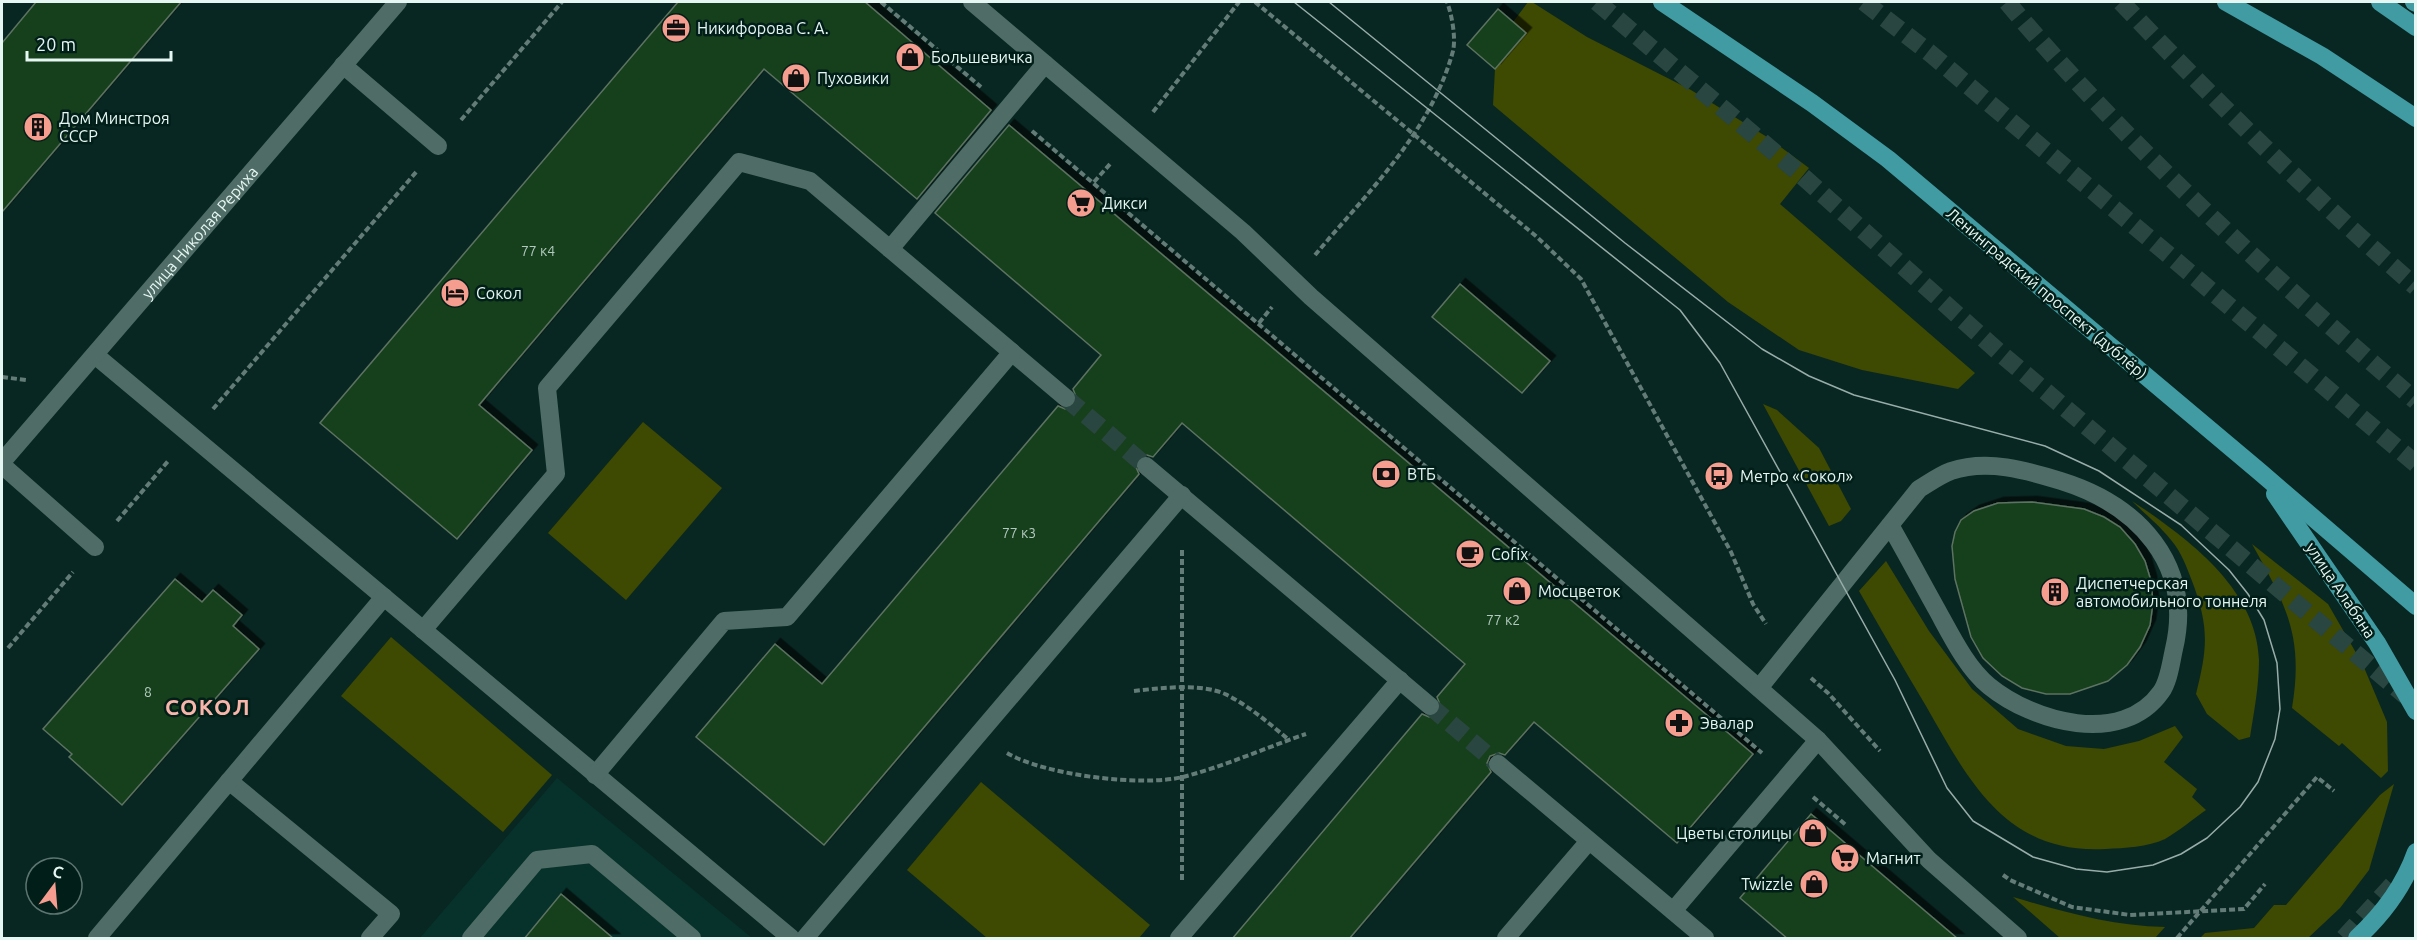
<svg xmlns="http://www.w3.org/2000/svg" width="2417" height="940" font-family="Ubuntu,sans-serif">
<defs>
<filter id="shadow"><feDropShadow dx="5.5" dy="-5.5" stdDeviation="0" flood-color="#0009"/></filter>
</defs>
<rect width="100%" height="100%" fill="#092722"/>
<!-- built -->
<polygon fill="#07322b" points="557,778 752,938 420,938"/>
<!-- green -->
<g fill="#3e4901">
<polygon points="1528,2 1532,2 1587,37 1691,90 1767,137 1809,168 1780,204 1975,373 1958,389 1862,370 1799,350 1728,302 1493,105 1495,69 1526,33 1513,22"/>
<polygon points="1763,404 1777,410 1819,448 1851,509 1841,521 1829,526"/>
<polygon points="643,422 722,488 626,600 548,533"/>
<path d="M2132,501C2186,537 2257,588 2259,660C2259,686 2254,712 2250,737L2239,740L2207,714L2196,694C2208,647 2209,626 2192,581C2187,568 2181,551 2171,540C2160,526 2145,514 2132,501Z"/>
<path d="M2252,544L2328,604L2363,665L2387,722L2388,771L2381,778L2342,743L2339,746L2292,708C2304,636 2286,605 2252,544Z"/>
<path d="M1886,561L1929,631L1972,689L2018,729L2066,746L2104,749L2139,741L2175,726L2183,737L2164,762L2197,789L2192,797L2206,810C2193,819 2179,831 2165,839C2148,847 2124,848 2106,849C2006,855 1969,781 1926,706C1903,668 1881,629 1859,591Z"/>
<polygon points="391,637 552,775 503,832 341,696"/>
<polygon points="981,782 1150,925 1139,938 987,938 907,870"/>
<polygon points="2394,784 2369,870 2340,908 2308,938 2200,938 2205,933 2254,928 2274,905 2286,905 2380,795"/>
<path d="M2013,897C2064,912 2112,926 2165,927L2155,938H2060Z"/>
</g>
<!-- building -->
<g fill="#123f1e" stroke="#5d7260" stroke-width="1.5" filter="url(#shadow)">
<polygon points="36,2 181,2 2,212 2,43"/>
<polygon points="678,2 865,2 991,110 917,199 764,69 479,405 532,450 457,539 320,423"/>
<polygon points="1498,9 1526,33 1495,69 1467,45"/>
<polygon points="1009,125 1753,754 1677,843 1534,722 1505,755 1499,753 1490,756 1487,763 1491,772 1349,939 1232,939 1422,714 1429,717 1438,714 1441,707 1437,697 1465,664 1182,423 1153,457 1147,455 1138,458 1135,465 1139,474 824,845 696,737 775,644 822,684 1058,406 1065,409 1074,406 1077,399 1073,389 1101,355 935,213"/>
<polygon points="1460,284 1550,361 1522,393 1432,317"/>
<polygon points="2032,502 2084,509 2104,517 2120,527 2135,544 2145,561 2151,581 2153,603 2150,625 2140,647 2127,665 2108,681 2070,694 2046,694 2022,688 2002,676 1983,658 1971,637 1955,579 1952,546 1955,532 1961,520 1974,511 1998,503"/>
<polygon points="175,579 202,602 213,590 242,615 233,626 259,649 122,805 69,757 72,754 43,729"/>
<polygon points="1811,814 1905,894 1958,939 1788,939 1740,898"/>
<polygon points="561,894 614,939 524,939"/>
</g>
<g fill="none" stroke-linecap="round" stroke-linejoin="round">
<!-- minor-tunnel -->
<g stroke="#2a4641" stroke-width="18" stroke-dasharray="18 9" stroke-linecap="butt">
<polyline points="1066,398 1146,466"/>
<polyline points="1430,706 1498,764"/>
</g>
<!-- major-tunnel -->
<g stroke="#2a4641" stroke-width="18" stroke-dasharray="18 9" stroke-linecap="butt">
<polyline points="1597,2 1800,174 2000,353 2406,696"/>
<polyline points="1864,2 1931,54 2416,464"/>
<path d="M2007,2C2129,148 2272,276 2416,401"/>
<path d="M2121,2C2215,101 2312,196 2416,287"/>
<polyline points="2344,938 2398,879"/>
</g>
<!-- path -->
<g stroke="#637c77" stroke-width="4" stroke-dasharray="6 3" stroke-linecap="butt">
<polyline points="881,2 981,87"/>
<polyline points="1255,2 1537,237 1581,279 1731,552 1753,604 1766,624"/>
<polyline points="1153,112 1239,2"/>
<polyline points="461,120 562,2"/>
<polyline points="1032,131 1762,753"/>
<polyline points="1094,182 1110,164"/>
<path d="M1315,255C1367,193 1431,132 1453,51C1456,38 1452,15 1447,2"/>
<polyline points="1259,323 1272,307"/>
<polyline points="2,377 26,380"/>
<polyline points="213,409 417,171"/>
<polyline points="117,521 169,460"/>
<polyline points="8,648 73,572"/>
<polyline points="1811,678 1828,693 1880,751"/>
<path d="M1134,691C1161,688 1200,683 1225,694C1248,705 1270,724 1289,740"/>
<path d="M1007,753C1044,775 1141,787 1183,777C1225,766 1265,748 1306,734"/>
<polyline points="1813,797 1846,825"/>
<polyline points="2003,875 2010,880 2072,907 2130,915 2244,909 2265,884"/>
<polyline points="1182,880 1182,549"/>
<polyline points="2177,938 2317,777 2334,791"/>
</g>
<!-- minor -->
<g stroke="#4f6d66" stroke-width="18">
<polyline points="972,2 1243,232 1311,297 1818,740 1929,860 2018,938"/>
<polyline points="343,65 438,146"/>
<polyline points="890,249 1066,398"/>
<polyline points="95,355 791,938"/>
<path id="s1" d="M2,462L398,2"/>
<polyline points="2,465 95,547"/>
<polyline points="1146,466 1430,706"/>
<polyline points="423,630 556,474 547,388 739,162 810,181 890,249 1045,64"/>
<path d="M1759,688L1919,489C1929,483 1940,475 1951,471C1987,459 2026,470 2061,481C2138,505 2194,564 2174,649C2171,662 2169,681 2161,692C2122,747 2033,722 1989,686C1966,667 1951,635 1936,608C1921,581 1906,553 1890,525"/>
<polyline points="1498,764 1705,938"/>
<polyline points="595,775 724,621 787,617 1012,352"/>
<polyline points="229,781 391,914 370,938"/>
<polyline points="1673,911 1818,740"/>
<polyline points="97,938 384,597"/>
<polyline points="471,938 537,860 592,854 692,938"/>
<polyline points="805,938 1182,495"/>
<polyline points="1179,938 1400,680"/>
<polyline points="1506,938 1589,841"/>
</g>
<!-- major -->
<g stroke="#419ba3" stroke-width="18">
<polyline points="1662,2 1812,103 1888,159 2260,472 2416,606"/>
<polyline points="2226,2 2322,56 2416,118"/>
<polyline points="2380,2 2416,27"/>
<polyline points="2414,2 2416,3"/>
<polyline points="2275,494 2377,643 2416,711"/>
<path d="M2357,938C2383,914 2404,886 2416,852"/>
</g>
<!-- tram -->
<polyline stroke="#98ada9" stroke-width="1.5" points="1294,2 1680,310 1720,363 1895,680 1947,788 1973,821 2033,857 2076,869 2107,872 2153,865 2181,854 2207,838 2240,807 2258,782 2275,739 2280,709 2277,663 2264,620 2248,594 2229,570 2181,525 2099,471 2045,446 1854,395 1809,376 1762,349 1625,243 1329,2"/>
</g>
<!-- icons -->
<defs>
<g id="office-disc" transform="scale(1.5)"><circle r="9.5" fill="#f59d8f" stroke="#011e18"/><path d="M-6-3h4V-5.5h4V-3h4V5H-6ZM-1-4.5V-3h2v-1.5ZM-6 0V1H6V0Z" fill="#111"/></g>
<g id="shop-disc" transform="scale(1.5)"><circle r="9.5" fill="#f59d8f" stroke="#011e18"/><path d="M-5-2.5h2.3a2.7 3.5 0 0 1 5.4 0H5L5.5 6h-11ZM-1.5-2.5h3a1.5 2.3 0 0 0-3 0Z" fill="#111"/></g>
<g id="building-disc" transform="scale(1.5)"><circle r="9.5" fill="#f59d8f" stroke="#011e18"/><path d="M-4-6H4V6H1V3H-1V6H-4ZM-2.5-4.3h1.7v1.8h-1.7ZM.8-4.3h1.7v1.8H.8ZM-2.5-1h1.7V.8h-1.7ZM.8-1h1.7V.8H.8Z" fill="#111"/></g>
<g id="supermarket-disc" transform="scale(1.5)"><circle r="9.5" fill="#f59d8f" stroke="#011e18"/><path d="M-6-5.5h2.5l.6 2H6L4.5 2H-2.5L-4.4-4H-6ZM-1.5 3.2a1.3 1.3 0 1 0 .1 0ZM3 3.2a1.3 1.3 0 1 0 .1 0Z" fill="#111"/></g>
<g id="hotel-disc" transform="scale(1.5)"><circle r="9.5" fill="#f59d8f" stroke="#011e18"/><path d="M-6-4.5h1.5V1H6V5H4.5V3h-9V5H-6ZM-4 0a1.8 1.8 0 1 1 3.6 0ZM.5 0V-2.5h3Q6-2.5 6 0Z" fill="#111"/></g>
<g id="bank-disc" transform="scale(1.5)"><circle r="9.5" fill="#f59d8f" stroke="#011e18"/><path d="M-6-4H6V4H-6ZM0-2.3a2.3 2.3 0 1 0 0 4.6a2.3 2.3 0 1 0 0-4.6Z" fill="#111"/></g>
<g id="bus-disc" transform="scale(1.5)"><circle r="9.5" fill="#f59d8f" stroke="#011e18"/><path d="M-5-6H5V4H4V6H2V4H-2V6H-4V4H-5ZM-3.5-4V0h7V-4ZM-3.5 1.2v1.5H-2V1.2ZM2 1.2v1.5H3.5V1.2Z" fill="#111"/></g>
<g id="cafe-disc" transform="scale(1.5)"><circle r="9.5" fill="#f59d8f" stroke="#011e18"/><path d="M-5.5-4.5H6V0H3Q3 3.5 0 3.5H-2.5Q-5.5 3.5-5.5 0ZM3-3.2v2h1.7v-2ZM-6 4.5H4V6H-6Z" fill="#111"/></g>
<g id="pharmacy-disc" transform="scale(1.5)"><circle r="9.5" fill="#f59d8f" stroke="#011e18"/><path d="M-2-6h4v4h4v4h-4v4h-4v-4h-4v-4h4Z" fill="#111"/></g>
</defs>
<g fill-rule="evenodd">
<use href="#office-disc" x="676" y="28"/>
<use href="#shop-disc" x="910" y="57"/>
<use href="#shop-disc" x="796" y="78"/>
<use href="#building-disc" x="38" y="127"/>
<use href="#supermarket-disc" x="1081" y="203"/>
<use href="#hotel-disc" x="455" y="293"/>
<use href="#bank-disc" x="1386" y="474"/>
<use href="#bus-disc" x="1719" y="476"/>
<use href="#cafe-disc" x="1470" y="554"/>
<use href="#shop-disc" x="1517" y="591"/>
<use href="#building-disc" x="2055" y="592"/>
<use href="#pharmacy-disc" x="1679" y="723"/>
<use href="#shop-disc" x="1813" y="833"/>
<use href="#supermarket-disc" x="1845" y="858"/>
<use href="#shop-disc" x="1814" y="884"/>
</g>
<g text-anchor="middle" stroke-width="5" stroke-linejoin="round" paint-order="stroke">
<!-- number labels -->
<g font-size="14" fill="#b1c9be">
<text x="538" y="256">77 к4</text>
<text x="1019" y="538">77 к3</text>
<text x="1503" y="625">77 к2</text>
<text x="148" y="697">8</text>
</g>
<!-- poi labels -->
<g font-size="16" fill="#e6f7f3" stroke="#011e18" text-anchor="start">
<text x="697" y="34">Никифорова С. А.</text>
<text x="931" y="63">Большевичка</text>
<text x="817" y="84">Пуховики</text>
<text x="59" y="124">Дом Минстроя<tspan x="59" dy="18">СССР</tspan></text>
<text x="1102" y="209">Дикси</text>
<text x="476" y="299">Сокол</text>
<text x="1407" y="480">ВТБ</text>
<text x="1740" y="482">Метро «Сокол»</text>
<text x="1491" y="560">Cofix</text>
<text x="2076" y="589">Диспетчерская<tspan x="2076" dy="18">автомобильного тоннеля</tspan></text>
<text x="1538" y="597">Мосцветок</text>
<text x="1700" y="729">Эвалар</text>
<text x="1792" y="839" text-anchor="end">Цветы столицы</text>
<text x="1866" y="864">Магнит</text>
<text x="1793" y="890" text-anchor="end">Twizzle</text>
</g>
<!-- street labels -->
<g font-size="16" fill="#e6f7f3" stroke="#011e18">
<text dy="6" stroke="none"><textPath href="#s1" startOffset="303">улица Николая Рериха</textPath></text>
<text transform="translate(2047 293) rotate(40)" y="6">Ленинградский проспект (дублёр)</text>
<text transform="translate(2341 590) rotate(56)" y="6">улица Алабяна</text>
</g>
<!-- district labels -->
<g font-size="22" font-weight="bold" letter-spacing="1.5" fill="#f8b5aa" stroke="#011e18">
<text x="208" y="715">СОКОЛ</text>
</g>
</g>
<!-- border -->
<rect width="2417" height="940" fill="none" stroke="#e6f7f3" stroke-width="6"/>
<!-- north arrow -->
<g transform="translate(54 886) rotate(16)"><circle r="28" fill="#011e18" stroke="#5d7570" stroke-width="1.5"/>
<path d="M0-4.5L10 22L0 15L-10 22Z" fill="#f59d8f"/>
<text y="-9" font-size="16" font-weight="bold" text-anchor="middle" fill="#e6f7f3">С</text>
</g>
<!-- scale -->
<path d="M27 51v9h144v-9" fill="none" stroke="#e6f7f3" stroke-width="3"/>
<text x="36" y="51" font-size="18" fill="#e6f7f3" stroke="#011e18" stroke-width="4.5" paint-order="stroke">20 m</text>
</svg>
